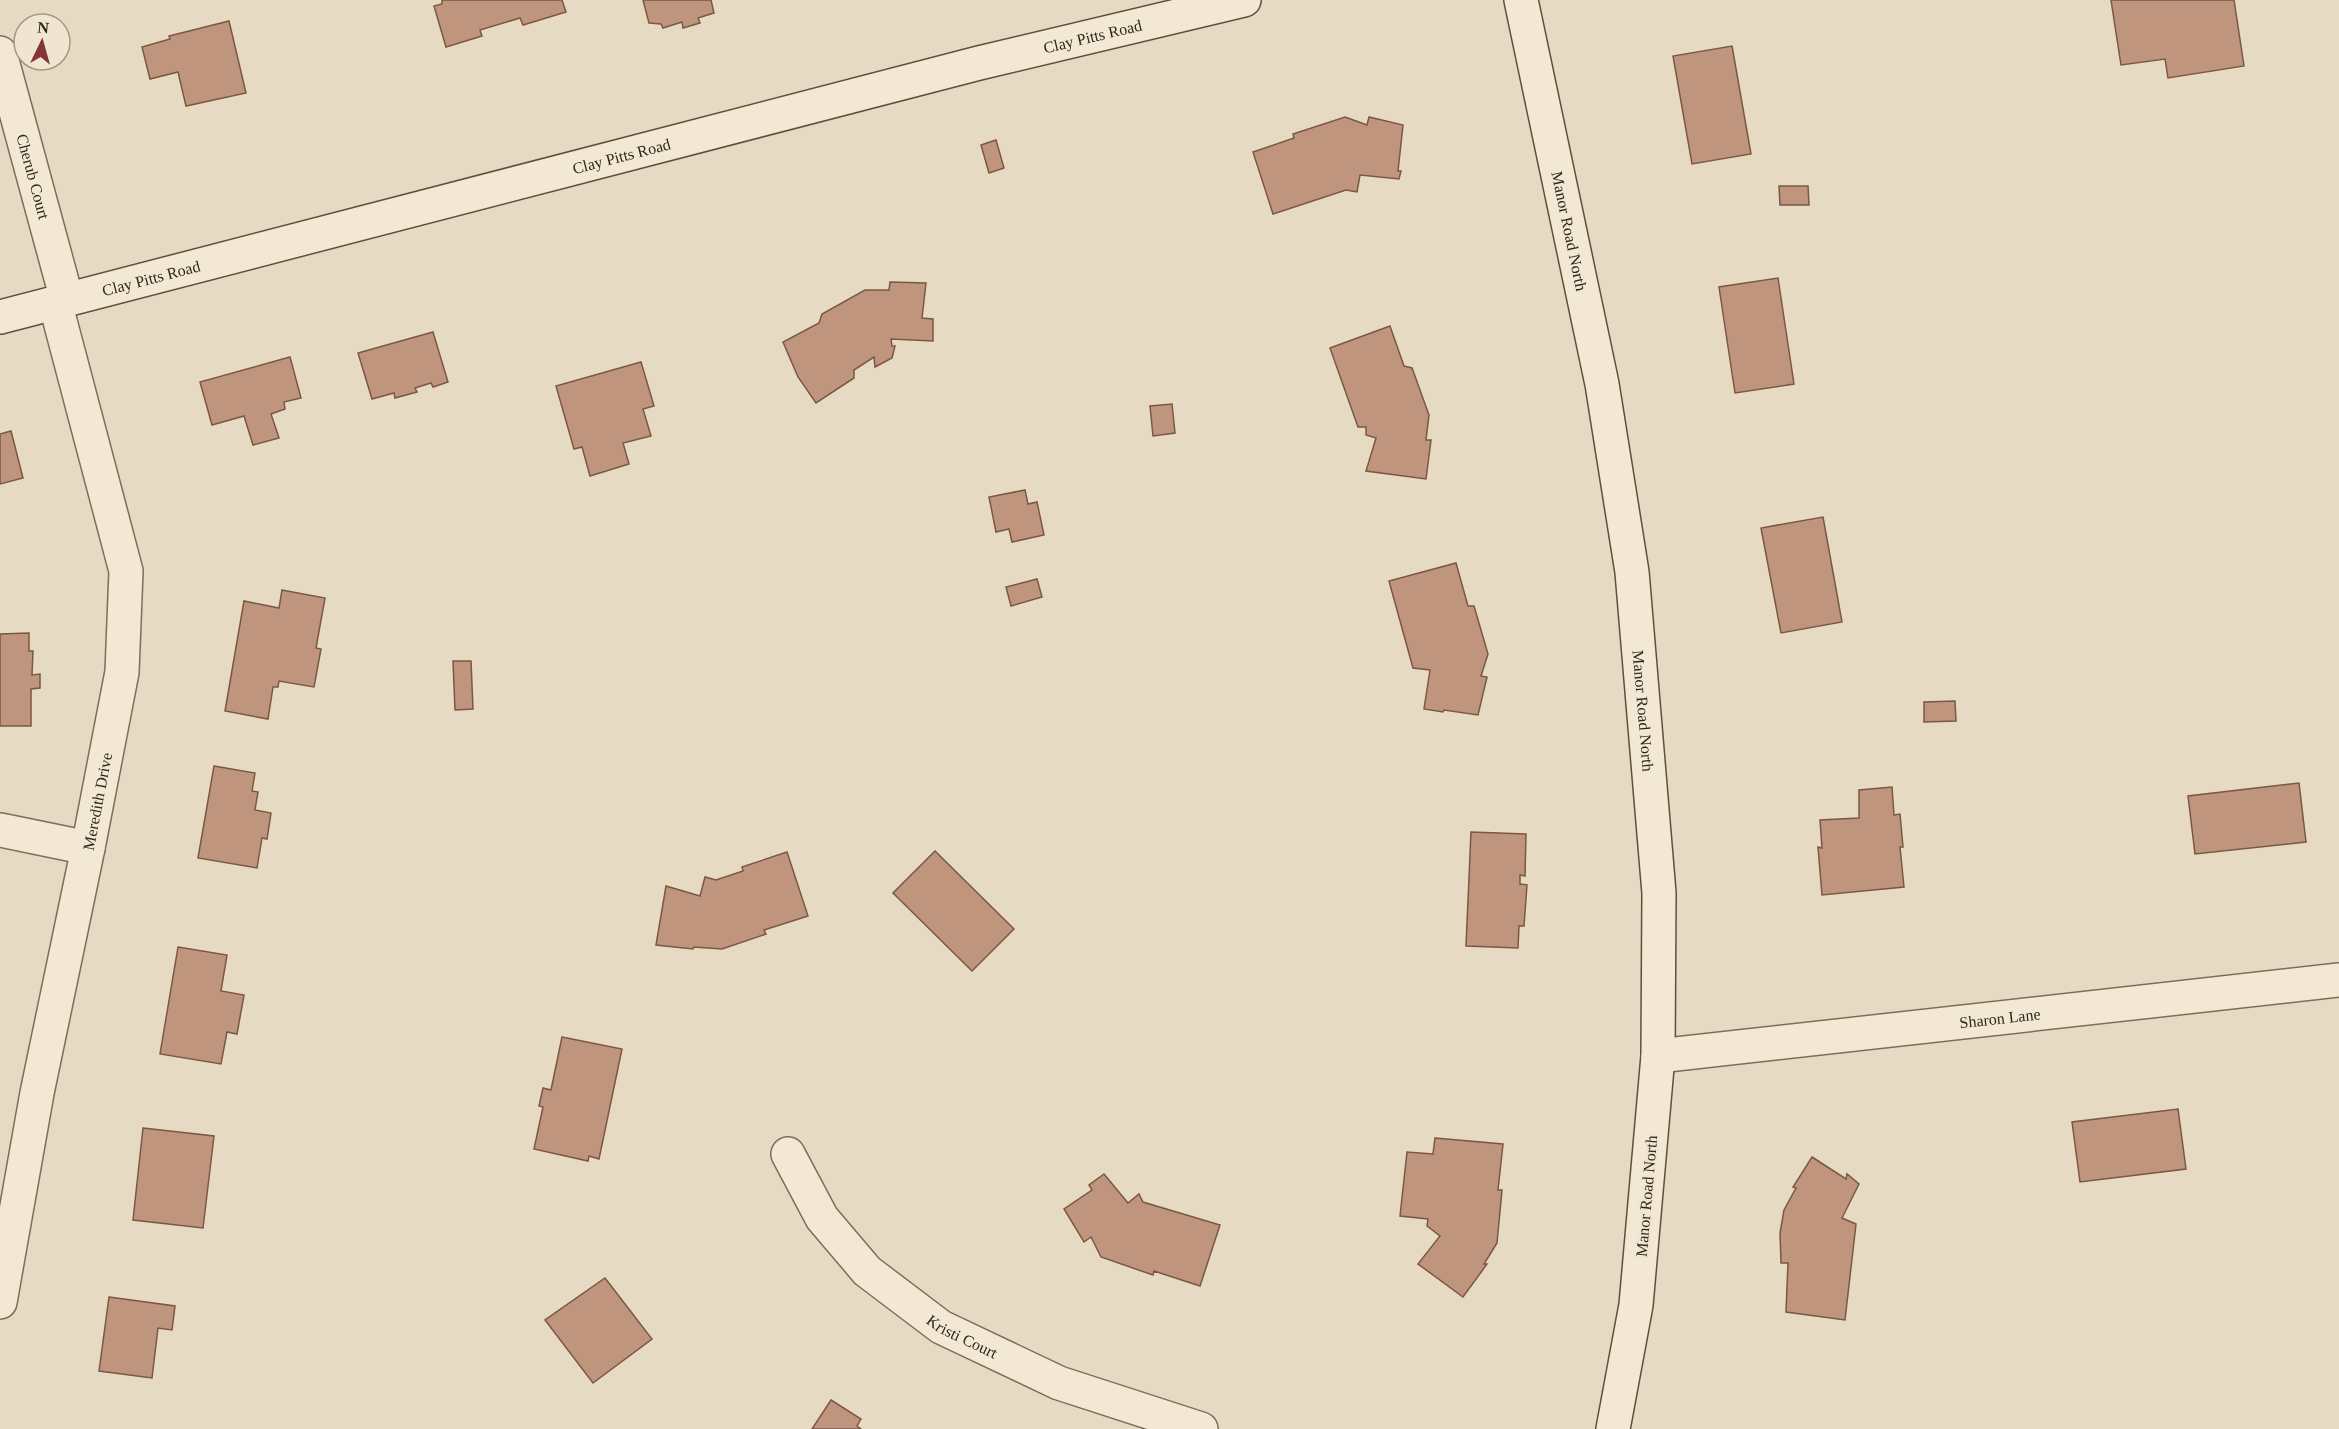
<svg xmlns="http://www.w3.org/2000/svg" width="2339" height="1429" font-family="'Times New Roman',serif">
<rect width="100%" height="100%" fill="#e7dac3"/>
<!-- building -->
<g fill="#c0957d" stroke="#7b5745" stroke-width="1.5">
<polygon points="442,0 562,0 566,12 523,25 520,18 480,30 482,36 446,47 434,6 442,4"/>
<polygon points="643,0 711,0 714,13 698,18 700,23 683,28 682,22 663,28 661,24 649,23"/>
<polygon points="2111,0 2234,0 2244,66 2168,78 2165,59 2121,65"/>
<polygon points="229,21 246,93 186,106 178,72 150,79 142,47 170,39 169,36"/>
<polygon points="1732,46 1751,154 1692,164 1673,56"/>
<polygon points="1345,117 1367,125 1369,117 1403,125 1398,171 1401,171 1399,179 1360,175 1357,192 1346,190 1273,214 1253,152 1294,138 1293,134"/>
<polygon points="996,140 1004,168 989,173 981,145"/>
<polygon points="1779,186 1808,186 1809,205 1780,205"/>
<polygon points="1778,278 1794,384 1735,393 1719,287"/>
<polygon points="890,282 926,283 922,318 933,319 933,341 891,339 892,346 895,346 892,358 875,367 874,357 854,370 854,378 816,403 798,377 783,342 819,323 822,314 865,290 889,290"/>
<polygon points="1390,326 1404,366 1412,368 1429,415 1426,440 1431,440 1426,479 1366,471 1376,438 1366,435 1366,427 1358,427 1330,348"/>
<polygon points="433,332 448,382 433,387 431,383 415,388 417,392 395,398 394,393 372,399 358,353"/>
<polygon points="290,357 301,398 284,402 285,409 271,414 279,438 253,445 244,416 212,425 200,382"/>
<polygon points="641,362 654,406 643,409 651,436 623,443 629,464 590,476 582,447 574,449 556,386"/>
<polygon points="1172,404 1175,433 1153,436 1150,406"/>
<polygon points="11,431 23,478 0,484 0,434"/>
<polygon points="1025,490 1028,504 1037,502 1044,535 1012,542 1009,529 996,532 989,497"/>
<polygon points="1823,517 1842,622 1781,633 1761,528"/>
<polygon points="1456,563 1468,606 1474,606 1488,654 1481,676 1487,677 1478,715 1444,710 1443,712 1424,709 1430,670 1413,668 1389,581"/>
<polygon points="1037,579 1042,597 1011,606 1006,587"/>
<polygon points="282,590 325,598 316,648 321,649 314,687 279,681 278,687 273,687 268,719 225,711 244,601 279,608"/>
<polygon points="29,633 29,651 33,651 32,675 40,674 40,688 31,689 31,726 0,726 0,634"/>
<polygon points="453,661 471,661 473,709 455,710"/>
<polygon points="1955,701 1956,721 1924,722 1924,702"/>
<polygon points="214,766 255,773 252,791 258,792 255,810 271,813 267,839 262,838 257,868 198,858"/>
<polygon points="2299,783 2306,842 2195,854 2188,796"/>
<polygon points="1892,787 1894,815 1900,814 1903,847 1900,847 1904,887 1822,895 1818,847 1822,848 1820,820 1859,818 1859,790"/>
<polygon points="1471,832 1526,834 1525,876 1520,875 1520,884 1527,885 1524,926 1519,926 1518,948 1466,946"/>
<polygon points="935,851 1014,929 972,971 893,893"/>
<polygon points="787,852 808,916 764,930 766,934 722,949 694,947 693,949 656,945 666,886 700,896 705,877 716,880 743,871 742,867"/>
<polygon points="178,947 227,955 221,991 244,995 237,1034 227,1032 221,1064 160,1054"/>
<polygon points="562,1037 622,1049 599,1159 589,1156 588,1161 534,1149 543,1107 539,1106 543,1088 551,1090"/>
<polygon points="2178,1109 2186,1169 2080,1182 2072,1122"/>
<polygon points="143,1128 214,1136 203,1228 133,1220"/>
<polygon points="1435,1138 1503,1144 1498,1190 1502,1190 1497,1243 1484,1264 1487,1264 1463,1297 1418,1264 1440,1236 1427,1226 1428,1219 1400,1216 1407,1152 1433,1154"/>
<polygon points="1812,1157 1846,1179 1847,1174 1859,1184 1842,1218 1856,1224 1845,1320 1786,1312 1788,1263 1781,1263 1780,1233 1784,1210 1796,1188 1793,1187"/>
<polygon points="1104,1174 1128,1203 1139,1194 1143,1202 1220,1225 1200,1286 1154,1271 1153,1275 1101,1257 1091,1237 1084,1242 1064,1209 1092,1190 1089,1185"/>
<polygon points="605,1278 652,1339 593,1383 545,1320"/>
<polygon points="109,1297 175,1306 172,1330 158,1328 152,1378 99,1371"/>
<polygon points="831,1400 861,1419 857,1426 861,1429 812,1429"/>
</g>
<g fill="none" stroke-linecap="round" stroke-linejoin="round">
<!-- street casing -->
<g stroke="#7f6c5c" stroke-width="36">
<g id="street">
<path id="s1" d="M0,53L67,300"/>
<polyline points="0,830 88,848"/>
<path id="s2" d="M1658,1056L2339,980"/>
<path id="s3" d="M788,1154L822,1218L867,1271L941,1327L1059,1383L1201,1429"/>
<path id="s4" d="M0,1302L37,1093L88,848L122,672L126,571L55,302"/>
</g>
</g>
<!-- secondary casing -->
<g stroke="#604e3f" stroke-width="36">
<g id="secondary">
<path id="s5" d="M1521,0L1602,384L1632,572L1659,893L1658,1056L1636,1305L1613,1429"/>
<path id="s6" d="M0,317L979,63L1244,0"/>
</g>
</g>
<!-- street -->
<use href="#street" stroke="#f3e8d4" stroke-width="33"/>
<!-- secondary -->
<use href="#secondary" stroke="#f3e8d4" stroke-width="33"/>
</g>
<g text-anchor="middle" stroke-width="5" stroke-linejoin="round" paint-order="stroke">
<!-- street labels -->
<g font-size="16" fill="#31261e" stroke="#f0e5d1">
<text dy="6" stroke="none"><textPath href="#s6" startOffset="1128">Clay Pitts Road</textPath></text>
<text dy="6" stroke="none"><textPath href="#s6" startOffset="642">Clay Pitts Road</textPath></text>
<text dy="6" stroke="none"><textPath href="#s1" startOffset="128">Cherub Court</textPath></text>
<text dy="6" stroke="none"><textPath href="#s5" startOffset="236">Manor Road North</textPath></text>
<text dy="6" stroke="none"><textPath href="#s6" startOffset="156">Clay Pitts Road</textPath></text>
<text dy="6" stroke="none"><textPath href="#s5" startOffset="722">Manor Road North</textPath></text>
<text dy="6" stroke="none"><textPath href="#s4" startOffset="510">Meredith Drive</textPath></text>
<text dy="6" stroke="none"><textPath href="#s2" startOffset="344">Sharon Lane</textPath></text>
<text transform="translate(1646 1196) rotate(-85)" y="6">Manor Road North</text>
<text dy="6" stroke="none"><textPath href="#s3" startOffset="258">Kristi Court</textPath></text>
</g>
</g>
<!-- north arrow -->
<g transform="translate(42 42) rotate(5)"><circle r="28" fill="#f0e5d1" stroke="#a49989" stroke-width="1.5"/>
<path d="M0-4.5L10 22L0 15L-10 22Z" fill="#85343a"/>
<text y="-9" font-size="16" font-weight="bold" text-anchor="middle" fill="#31261e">N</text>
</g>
</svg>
